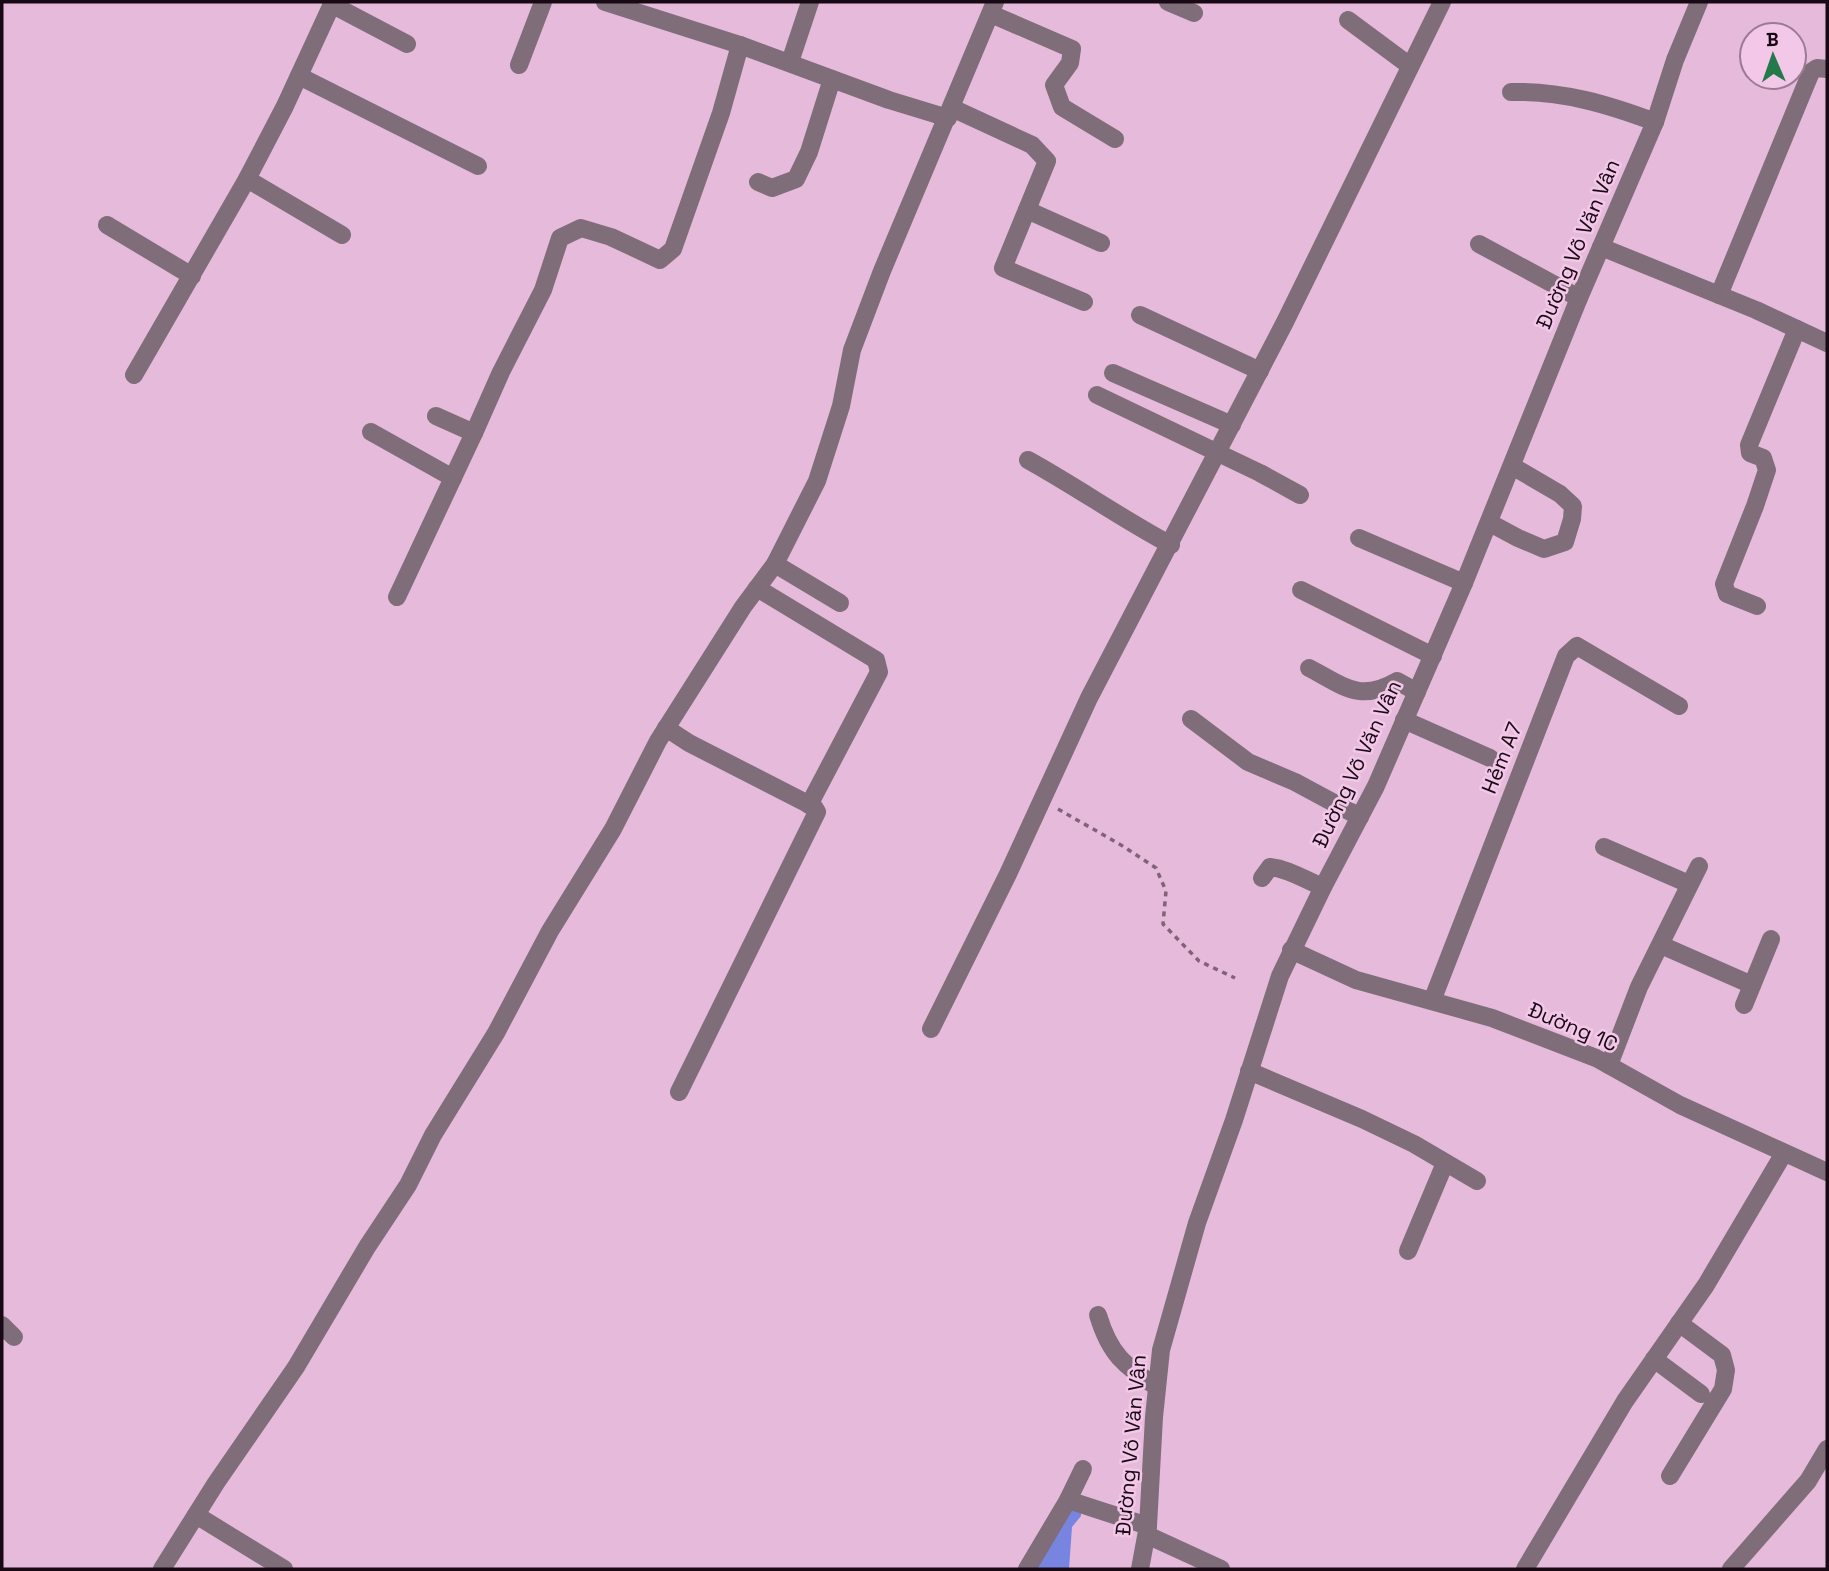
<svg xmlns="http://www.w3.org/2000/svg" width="1829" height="1571" font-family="'Space Grotesk',sans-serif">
<rect width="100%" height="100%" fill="#e6bada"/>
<!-- water -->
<polygon fill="#7784e0" points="1069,1508 1081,1511 1081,1516 1072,1527 1069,1569 1035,1569"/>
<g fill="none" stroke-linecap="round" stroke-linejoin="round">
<!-- path -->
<polyline stroke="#816379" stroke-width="3.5" stroke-dasharray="5 5" stroke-linecap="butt" points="1058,809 1121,845 1156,868 1166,891 1163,924 1199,961 1235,978"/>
<!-- minor -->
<g stroke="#7f6d7a" stroke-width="18">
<polyline points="605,2 740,45 889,100 948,118"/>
<polyline points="1168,2 1194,13"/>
<polyline points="331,4 407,44"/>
<polyline points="991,14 1072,49 1070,63 1054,85 1062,107 1115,139"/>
<polyline points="1348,20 1410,66"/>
<polyline points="790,62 810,2"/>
<polyline points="519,65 543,2"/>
<polyline points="299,76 478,166"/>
<path d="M1511,92C1563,91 1607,104 1655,122"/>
<polyline points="952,108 1032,145 1047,161 1003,268 1084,302"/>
<polyline points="247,179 342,235"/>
<polyline points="758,182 772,188 796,179 809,152 832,79"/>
<polyline points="1027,210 1101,243"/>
<polyline points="107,225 192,276"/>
<polyline points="1479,244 1579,298"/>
<polyline points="1601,247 1756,310 1827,343"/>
<polyline points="1719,295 1811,72 1817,68 1827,69"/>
<polyline points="1140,315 1260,371"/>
<polyline points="1113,373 1232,425"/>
<polyline points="134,375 247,179 285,106 333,2"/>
<polyline points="1097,395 1260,473 1300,495"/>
<polyline points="436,416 474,433 501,372 543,290 560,238 581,228 611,237 660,260 673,249 721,113 740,45"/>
<polyline points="371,432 453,478"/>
<path d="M1028,460C1077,487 1122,519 1171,545"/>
<polyline points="1490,523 1518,538 1544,549 1565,542 1572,519 1573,506 1560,494 1512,466"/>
<polyline points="1359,538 1464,583"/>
<polyline points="775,564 840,603"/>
<polyline points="757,588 876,660 879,672 809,805"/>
<polyline points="1301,590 1433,656"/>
<polyline points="397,597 474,433"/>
<polyline points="1757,606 1727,594 1724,584 1755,506 1767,470 1763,458 1750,453 1749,445 1797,329"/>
<path d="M1309,668C1344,686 1359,703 1397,681L1417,692"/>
<polyline points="1191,719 1248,762 1295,782 1360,817"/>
<polyline points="1404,720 1490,758"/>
<polyline points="666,728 689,743 814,807 817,812 679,1092"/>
<polyline points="1604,847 1689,884"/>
<path d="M1262,878L1270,867C1289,869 1305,880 1323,887"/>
<polyline points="1661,945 1752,985"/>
<polyline points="1291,950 1356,980 1492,1018 1596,1058 1680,1105 1827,1172"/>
<polyline points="1432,1001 1566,656 1577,646 1679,706"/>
<polyline points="1744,1005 1771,939"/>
<polyline points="931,1029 1008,874 1089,698 1285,322 1442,2"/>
<polyline points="1609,1065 1639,987 1699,866"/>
<polyline points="1249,1071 1362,1119 1414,1144 1477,1181"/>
<polyline points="1408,1251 1445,1163"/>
<path d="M1098,1315C1110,1355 1124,1365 1157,1387"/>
<polyline points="2,1325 14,1337"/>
<polyline points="1654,1359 1701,1394"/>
<polyline points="1670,1476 1723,1389 1726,1370 1722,1355 1679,1323"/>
<polyline points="1068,1500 1083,1469"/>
<polyline points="196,1515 284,1569"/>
<polyline points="1147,1535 1221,1569"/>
<polyline points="162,1569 216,1483 296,1367 367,1247 408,1185 433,1135 496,1033 550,931 613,829 658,741 743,607 775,564 817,481 841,406 852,350 882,271 995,2"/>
<polyline points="1027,1569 1068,1500 1148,1526"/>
<polyline points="1140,1569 1148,1526 1154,1417 1161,1350 1197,1223 1234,1120 1280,976 1323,887 1376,786 1464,583 1579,298 1655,122 1675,60 1699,2"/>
<polyline points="1525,1569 1625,1401 1706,1285 1784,1153"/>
<polyline points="1731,1569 1808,1481 1827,1449"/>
</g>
</g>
<g text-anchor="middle" stroke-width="5" stroke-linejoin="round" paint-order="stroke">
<!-- street labels -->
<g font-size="21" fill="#180915" stroke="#f3c7e8">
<text transform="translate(1578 244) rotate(-67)" y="7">Đường Võ Văn Vân</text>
<text transform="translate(1502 758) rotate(-68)" y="7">Hẻm A7</text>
<text transform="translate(1357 764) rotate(-65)" y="7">Đường Võ Văn Vân</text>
<text transform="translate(1573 1027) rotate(23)" y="7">Đường 1C</text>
<text transform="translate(1131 1445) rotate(-85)" y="7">Đường Võ Văn Vân</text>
</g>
</g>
<!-- border -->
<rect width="1829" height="1571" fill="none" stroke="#180915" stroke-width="7"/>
<!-- north arrow -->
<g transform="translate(1773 56) rotate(358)"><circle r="33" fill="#f3c7e8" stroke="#9b7b94" stroke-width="2"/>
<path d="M0-5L12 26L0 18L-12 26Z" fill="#24794c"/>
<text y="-10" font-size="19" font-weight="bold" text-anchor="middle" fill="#180915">B</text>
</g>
</svg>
